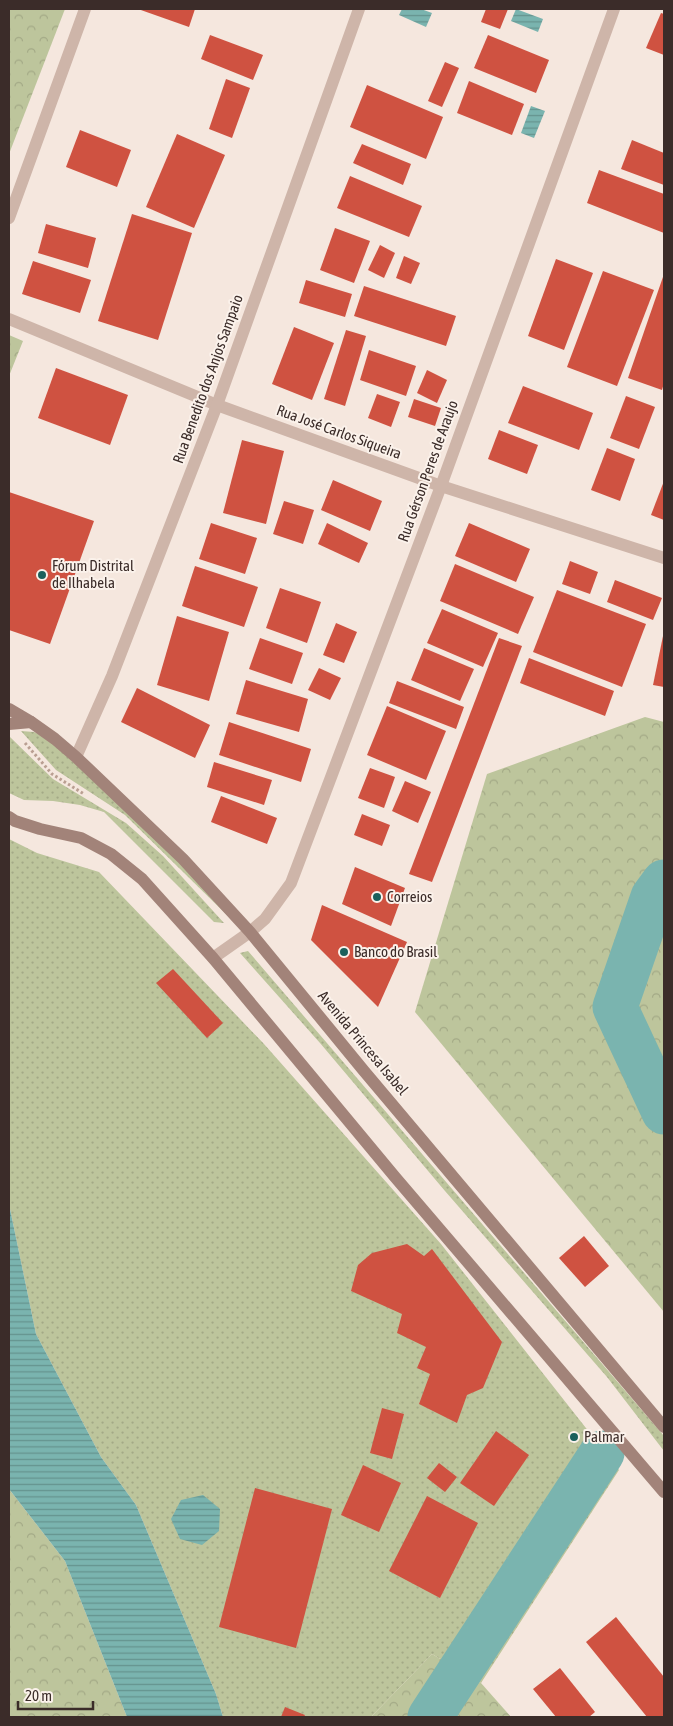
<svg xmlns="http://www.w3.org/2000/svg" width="673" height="1726" font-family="'Asap Condensed',sans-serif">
<defs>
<pattern id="forest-crowns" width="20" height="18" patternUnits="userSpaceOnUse" patternTransform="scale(1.25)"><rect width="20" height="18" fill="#bdc59c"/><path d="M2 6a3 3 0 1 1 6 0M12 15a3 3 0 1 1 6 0" fill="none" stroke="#a3a986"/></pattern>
<pattern id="park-dots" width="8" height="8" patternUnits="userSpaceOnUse" patternTransform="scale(1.25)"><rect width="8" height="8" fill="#bdc59c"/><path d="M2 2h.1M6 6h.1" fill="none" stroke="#a3a986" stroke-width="1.8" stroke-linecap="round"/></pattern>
<pattern id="water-rules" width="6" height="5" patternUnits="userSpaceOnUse" patternTransform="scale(1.25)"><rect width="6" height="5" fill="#7ab4af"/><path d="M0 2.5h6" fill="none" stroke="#65938e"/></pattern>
</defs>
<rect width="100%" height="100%" fill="#f5e7de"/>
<!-- forest -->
<g fill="url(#forest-crowns)">
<polygon points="9,9 65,9 9,154"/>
<polygon points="9,335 23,341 9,376"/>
<polygon points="645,717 664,722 664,1312 415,1012 487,774"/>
<polygon points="9,1489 65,1561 127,1717 9,1717"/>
<polygon points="432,1654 481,1683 511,1717 371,1717"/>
</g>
<!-- park -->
<g fill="url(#park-dots)">
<polygon points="21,731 34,732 48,738 240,916 233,921 125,815 56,770"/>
<polygon points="10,737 53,779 126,823 163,856 224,923 214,922 104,812 80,805 53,801 24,800 9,793 9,738"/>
<polygon points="9,839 37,853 99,872 264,1044 441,1244 619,1470 481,1683 432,1654 371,1717 223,1717 216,1694 136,1505 101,1457 36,1334 9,1204"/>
<polygon points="248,951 664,1436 664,1451 607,1377 445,1191 320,1043 240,953"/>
</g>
<!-- water -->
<g fill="url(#water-rules)">
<polygon points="402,9 421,9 432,13 426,27 399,15"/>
<polygon points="516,9 543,19 538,32 511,21"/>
<polygon points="531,106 545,111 534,138 521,133"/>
<polygon points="9,1204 36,1334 101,1457 136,1505 216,1694 223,1717 127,1717 65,1561 9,1489"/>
<polygon points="203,1495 220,1509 219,1531 202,1545 180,1539 171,1519 181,1500"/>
</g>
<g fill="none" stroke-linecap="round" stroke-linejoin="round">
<!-- river -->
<g stroke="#7ab4af" stroke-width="45">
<polyline points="664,882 653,897 615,1007 664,1112"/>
<polyline points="430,1717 602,1453"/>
</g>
</g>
<!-- building -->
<g fill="#cf5241">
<polygon points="138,9 195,9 189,27"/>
<polygon points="486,9 508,9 500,29 481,22"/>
<polygon points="661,13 664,14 664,55 646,48"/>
<polygon points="210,35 263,55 253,80 201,59"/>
<polygon points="488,35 549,60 536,93 474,68"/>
<polygon points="445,62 459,68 442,107 428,101"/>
<polygon points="226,79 250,88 232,138 209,129"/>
<polygon points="469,81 524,104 512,135 457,113"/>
<polygon points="367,85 443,117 426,159 350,127"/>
<polygon points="80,130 131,150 117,187 66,167"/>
<polygon points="177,134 225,155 194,228 146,207"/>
<polygon points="632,140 664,153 664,185 621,169"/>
<polygon points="362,144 411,164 403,185 353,163"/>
<polygon points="599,170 664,194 664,233 587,203"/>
<polygon points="350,176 422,206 409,237 337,208"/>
<polygon points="132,214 192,233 158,340 98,321"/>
<polygon points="46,224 96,238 88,268 38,253"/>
<polygon points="335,228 370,241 354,283 320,270"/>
<polygon points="380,245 395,253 384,278 368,270"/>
<polygon points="404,256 420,263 411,284 396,278"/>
<polygon points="556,259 593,273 564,350 528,336"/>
<polygon points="33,261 91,280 80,313 22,294"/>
<polygon points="603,271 654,290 617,386 567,367"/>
<polygon points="664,274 664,383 662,390 628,378"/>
<polygon points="306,280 352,294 345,317 299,303"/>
<polygon points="364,286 456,316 446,346 354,316"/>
<polygon points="294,327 334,343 312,400 272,384"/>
<polygon points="346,330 366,336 345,406 324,399"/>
<polygon points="369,350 416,366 406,396 360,380"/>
<polygon points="56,368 128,395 110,445 38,418"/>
<polygon points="427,370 447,380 437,403 417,393"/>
<polygon points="523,386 593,413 579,450 508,423"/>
<polygon points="377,394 400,402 391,427 368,418"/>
<polygon points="626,396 655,407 639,449 610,438"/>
<polygon points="414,399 441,408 435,426 408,417"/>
<polygon points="499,430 538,445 527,474 488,459"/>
<polygon points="242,440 284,451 266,524 223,513"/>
<polygon points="607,448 635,459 620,501 591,490"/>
<polygon points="333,480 382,501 370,531 321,510"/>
<polygon points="664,481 664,520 651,515"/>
<polygon points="9,492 94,521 50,644 9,630"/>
<polygon points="284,501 314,510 303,544 273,534"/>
<polygon points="211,523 257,538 245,574 199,559"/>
<polygon points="327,523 368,543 359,563 318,544"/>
<polygon points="469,523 530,549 516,582 455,556"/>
<polygon points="570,561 598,572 590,594 562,584"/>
<polygon points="455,564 534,597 518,634 440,601"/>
<polygon points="195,566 258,587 244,627 182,606"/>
<polygon points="615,580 662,598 653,620 607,602"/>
<polygon points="280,588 321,602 307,643 266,628"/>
<polygon points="557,590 646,624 622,687 533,652"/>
<polygon points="442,609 498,633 483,667 427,643"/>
<polygon points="177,616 229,632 209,701 157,685"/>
<polygon points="336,623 357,632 344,663 323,655"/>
<polygon points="663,636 664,636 664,687 653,685"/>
<polygon points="260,638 303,653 292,684 249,669"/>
<polygon points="499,638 522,646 432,882 409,874"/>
<polygon points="424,648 474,669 460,701 411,680"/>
<polygon points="529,658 614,691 605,716 520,683"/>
<polygon points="319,668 341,678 330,700 308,690"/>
<polygon points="246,680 308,699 299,732 236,714"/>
<polygon points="397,681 464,707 456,729 389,703"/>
<polygon points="137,688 210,725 195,758 121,722"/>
<polygon points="387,706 446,731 426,780 367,755"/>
<polygon points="229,722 311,749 301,782 219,755"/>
<polygon points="214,762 272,780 264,805 207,787"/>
<polygon points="370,768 395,777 384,808 358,798"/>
<polygon points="405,781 431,792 418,823 392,811"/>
<polygon points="221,796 277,818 267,844 211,822"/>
<polygon points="362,814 390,825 382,846 354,835"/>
<polygon points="355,867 405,888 391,926 342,904"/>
<polygon points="322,905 407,942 378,1007 311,940"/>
<polygon points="173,969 223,1023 207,1038 156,983"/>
<polygon points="584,1236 609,1266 585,1287 559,1258"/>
<polygon points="407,1244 424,1256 432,1249 502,1342 483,1388 467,1395 457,1423 419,1404 430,1374 417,1368 426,1347 397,1333 402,1314 351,1291 358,1265 372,1253"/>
<polygon points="382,1408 404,1414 392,1459 370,1453"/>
<polygon points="496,1431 529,1455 494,1506 460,1483"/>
<polygon points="439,1463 457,1477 445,1492 427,1478"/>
<polygon points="363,1465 401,1483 379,1532 341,1515"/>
<polygon points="255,1488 332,1509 296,1648 219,1627"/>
<polygon points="427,1496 478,1523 440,1598 389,1571"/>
<polygon points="616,1617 664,1677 664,1717 647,1717 586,1642"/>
<polygon points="560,1668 595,1712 589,1717 556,1717 533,1689"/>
<polygon points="285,1707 305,1715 304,1717 281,1717"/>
</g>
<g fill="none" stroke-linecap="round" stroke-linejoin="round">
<!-- path -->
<polyline stroke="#ba9f92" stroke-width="3" stroke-dasharray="2.5 2.5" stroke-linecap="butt" points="25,743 52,774 84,794"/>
<!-- minor -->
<g stroke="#ceb5a9" stroke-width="12">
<polyline points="9,218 85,9"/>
<polyline points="9,319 217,405 441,486 664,558"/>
<polyline points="76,757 112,676 217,405 359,9"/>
<polyline points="213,958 250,932 265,919 291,883 441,486 614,9"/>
</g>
<!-- secondary -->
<g stroke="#a28379" stroke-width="12">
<polyline points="9,709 31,722 55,739 76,757 183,859 250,932 364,1071 664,1427"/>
<polyline points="9,724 31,722"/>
<polyline points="9,817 15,821 40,829 81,838 111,854 142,879 213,958 395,1177 664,1492"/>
</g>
</g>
<!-- markers -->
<g fill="#1b605c" stroke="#fbf2eb" stroke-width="2">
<circle cx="42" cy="575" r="5"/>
<circle cx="377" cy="897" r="5"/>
<circle cx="344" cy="952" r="5"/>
<circle cx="574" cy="1437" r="5"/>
</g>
<g text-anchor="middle" stroke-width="4" stroke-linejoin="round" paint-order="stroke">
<!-- street labels -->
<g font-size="15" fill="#3b2c29" stroke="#fbf2eb">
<text transform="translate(208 379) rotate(-70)" y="5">Rua Benedito dos Anjos Sampaio</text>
<text transform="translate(339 432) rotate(20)" y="5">Rua José Carlos Siqueira</text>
<text transform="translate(428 471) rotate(-70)" y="5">Rua Gérson Peres de Araujo</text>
<text transform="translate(363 1043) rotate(50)" y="5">Avenida Princesa Isabel</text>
</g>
<!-- poi labels -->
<g font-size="15" fill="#3b2c29" stroke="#fbf2eb" text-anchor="start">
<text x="52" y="571">Fórum Distrital<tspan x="52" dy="17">de Ilhabela</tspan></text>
<text x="387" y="902">Correios</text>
<text x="354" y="957">Banco do Brasil</text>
<text x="584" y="1442">Palmar</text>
</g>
</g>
<!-- border -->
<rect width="673" height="1726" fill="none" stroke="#3b2c29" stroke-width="20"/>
<!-- scale -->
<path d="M18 1701v8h75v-8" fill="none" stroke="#3b2c29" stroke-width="2.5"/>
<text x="25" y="1701" font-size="15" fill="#3b2c29" stroke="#fbf2eb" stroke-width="4" paint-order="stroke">20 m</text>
</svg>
